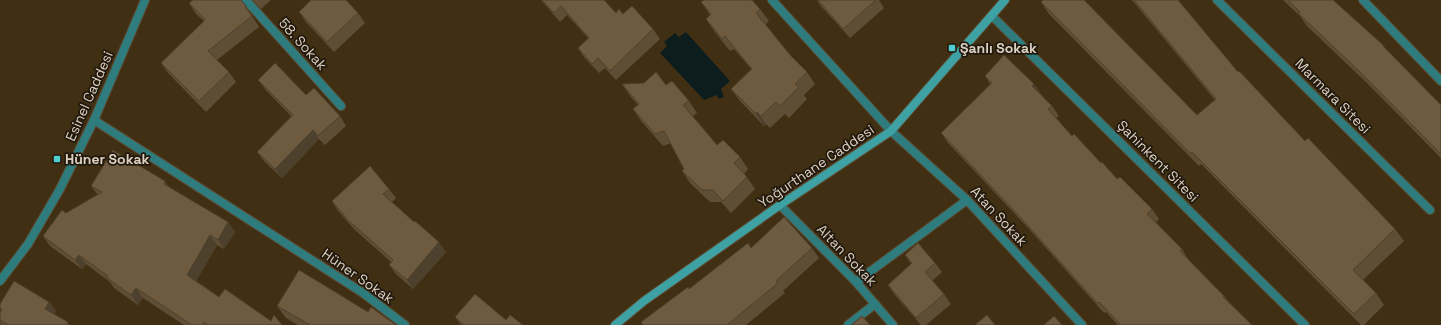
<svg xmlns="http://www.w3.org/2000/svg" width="1441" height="325" font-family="'Space Grotesk',sans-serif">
<rect width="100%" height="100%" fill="#412f14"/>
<!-- water -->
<polygon fill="#0d1d1d" points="686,32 730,81 721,89 724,97 719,99 717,95 704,100 660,53 667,46 664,42 675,33 679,37"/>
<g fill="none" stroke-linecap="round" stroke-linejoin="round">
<!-- street casing -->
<g stroke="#5d4c33" stroke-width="10">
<g id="street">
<polyline points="246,0 341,106"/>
<polyline points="772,0 891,131 967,200 1082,325"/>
<polyline points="1217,0 1430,210"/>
<polyline points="1363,0 1441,81"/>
<polyline points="992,16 1305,325"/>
<polyline points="94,120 363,293 405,325"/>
<polyline points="780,205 856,282 893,325"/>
<polyline points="0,281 28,244 60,189 94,120 145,0"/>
<polyline points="856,282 967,200"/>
<polyline points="848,325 875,304"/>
</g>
</g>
<!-- secondary casing -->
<g stroke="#5d4c33" stroke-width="10">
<polyline id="secondary" points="615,325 644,301 780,205 891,131 1005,0"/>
</g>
<!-- street -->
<use href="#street" stroke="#2e7c7e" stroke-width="8"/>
<!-- secondary -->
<use href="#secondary" stroke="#3ea1a3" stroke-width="8"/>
</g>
<!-- wall -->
<g fill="#5f4e36">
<polygon points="253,0 271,0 261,9"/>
<polygon points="311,0 346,0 358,13 365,23 334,52 306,22 299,12"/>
<polygon points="541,0 604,0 616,13 623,14 653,29 660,39 616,80 605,68 599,73 584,57 578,48 588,38 567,15 560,22"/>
<polygon points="817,0 879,0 884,8 850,38 820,5"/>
<polygon points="1132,0 1178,0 1238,72 1305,141 1395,229 1404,241 1363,280 1376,293 1384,305 1364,325 1361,325 1201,164 1199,166 1049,14 1041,2 1197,115 1215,100"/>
<polygon points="1283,0 1333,0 1383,45 1388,51 1441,105 1441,158 1367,83 1307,26 1300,16"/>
<polygon points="701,2 760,9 769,21 765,25 791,56 807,72 815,84 804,95 807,99 789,118 785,114 770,128 766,124 764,126 740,101 731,89 751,69 734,49 730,51 714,31 706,19 710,15"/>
<polygon points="189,3 246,6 259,27 217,60 229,72 236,82 206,112 168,73 161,63 204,21 196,14"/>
<polygon points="985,76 1034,84 1041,94 1052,106 1059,116 1056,118 1072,136 1117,179 1152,209 1159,219 1156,222 1182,249 1188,259 1224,296 1230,303 1252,325 1118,325 1106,312 1104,313 1029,229 948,143 941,133 990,84"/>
<polygon points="258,80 306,95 340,116 346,126 325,145 319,139 282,178 264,161 257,152 291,116 265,89"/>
<polygon points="622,84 666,85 689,101 697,113 693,116 717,145 740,157 748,169 744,174 747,177 755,189 731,213 721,202 710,202 690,183 682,171 684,169 671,143 663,146 641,121 633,109 638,105 630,96"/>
<polygon points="91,186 170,188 228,222 235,232 224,249 217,245 196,281 219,297 271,321 282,325 184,325 143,298 138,305 114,288 110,282 86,264 82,269 50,246 43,236 66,213 98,195"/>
<polygon points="389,189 396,198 392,202 446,252 413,289 396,274 389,265 391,262 355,230 338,211 332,201"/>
<polygon points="751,248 812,248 819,258 783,291 785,293 746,325 643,325 689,289"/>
<polygon points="905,255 935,263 942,272 932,281 944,294 951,304 926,325 921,325 894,294 888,285 911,264"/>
<polygon points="49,302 56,311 54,314 70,325 1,325 0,323 0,313 1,311 0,309 0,304"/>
<polygon points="277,306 368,312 396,325 298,325 286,318"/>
<polygon points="455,317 506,320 523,325 461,325"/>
</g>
<!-- shaded-wall -->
<g fill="#4d402c">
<polygon points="1034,84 1041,94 1040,96 1032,86"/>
<polygon points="757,112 766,124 764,126 756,114"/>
<polygon points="313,130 319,139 282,178 275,169"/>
<polygon points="165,181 172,191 164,184"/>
<polygon points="228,222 235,232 224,249 218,240"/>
<polygon points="210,235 217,245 194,285 187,275"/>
<polygon points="439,242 446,252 413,289 407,280"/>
<polygon points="79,255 86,264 82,269 75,260"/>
<polygon points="136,288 143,298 138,305 131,295"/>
<polygon points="49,302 56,311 52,318 45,309"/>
</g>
<!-- building -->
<g fill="#6e5b3f" stroke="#4d402c">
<polygon points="193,0 241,0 246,6 245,7 252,16 208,51 229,72 199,101 161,63 205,20 189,3"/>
<polygon points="311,0 346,0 358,13 327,42 299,12"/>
<polygon points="542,0 604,0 616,13 619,9 623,14 632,6 653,29 610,71 598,58 592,64 578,48 589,38 561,6 554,13"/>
<polygon points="704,0 752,0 760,9 756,13 791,56 807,72 795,84 799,87 780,106 776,102 761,116 757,112 756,114 731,89 752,69 725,36 722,39 706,19 711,14 701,2"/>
<polygon points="818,0 876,0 843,29"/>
<polygon points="1043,0 1084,0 1197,115 1216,99 1134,0 1178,0 1238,72 1239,71 1305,141 1308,138 1395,229 1353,270 1376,293 1354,314 1192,152 1191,154 1041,2"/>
<polygon points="1288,0 1333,0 1383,45 1383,46 1441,105 1441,154 1359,71 1299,14 1300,12"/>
<polygon points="1004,55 1034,84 1032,86 1052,106 1048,109 1072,136 1074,134 1101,163 1102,162 1117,179 1120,177 1152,209 1147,214 1182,249 1180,251 1224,296 1223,297 1252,325 1121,325 1099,302 1097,303 1022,219 941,133 992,83 985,76"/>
<polygon points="275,63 306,95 314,88 340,116 318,136 313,130 275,169 257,152 293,115 258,80"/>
<polygon points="656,72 666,85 672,81 689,101 683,105 717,145 723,140 740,157 734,163 747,177 723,201 713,190 702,190 682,171 684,169 664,131 655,134 633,109 639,104 622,84 644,83"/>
<polygon points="113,150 165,181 164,184 228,222 218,240 210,235 187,275 219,297 225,289 271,321 274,315 282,325 208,325 204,322 202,325 192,325 136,288 131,295 107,278 108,276 79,255 75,260 43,236 62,210 66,213 102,192 91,186"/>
<polygon points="370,166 389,189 383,194 414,222 415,221 439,242 407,280 389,265 393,260 348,220 332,201"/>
<polygon points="784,217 812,248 776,281 778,283 727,325 643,325 641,322 688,287 689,289 748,243 751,248"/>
<polygon points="918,243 935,263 925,272 944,294 916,318 888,285 912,263 905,255"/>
<polygon points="299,270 368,312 371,307 396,325 310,325 277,306"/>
<polygon points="14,281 49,302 45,309 68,322 67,325 8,325 0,320 0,313 2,309 0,308 0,304"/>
<polygon points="475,294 506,320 510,315 523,325 464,325 455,317"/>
<polygon points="987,315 995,325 975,325"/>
<polygon points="862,316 870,325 851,325"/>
<polygon points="1054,316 1062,325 1044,325"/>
</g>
<!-- markers -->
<g fill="#52cdcf" stroke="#21190d" stroke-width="1.5">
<rect x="948" y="44" width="8" height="8" rx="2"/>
<rect x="53" y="155" width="8" height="8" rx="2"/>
</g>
<g text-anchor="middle" stroke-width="3.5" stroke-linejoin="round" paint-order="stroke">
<!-- street labels -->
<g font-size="14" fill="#dbd0c1" stroke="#21190d">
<text transform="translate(303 44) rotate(48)" y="5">58. Sokak</text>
<text transform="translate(89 96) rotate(-66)" y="5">Esinel Caddesi</text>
<text transform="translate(1333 96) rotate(45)" y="5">Marmara Sitesi</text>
<text transform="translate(1158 161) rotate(45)" y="5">Şahinkent Sitesi</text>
<text transform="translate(816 166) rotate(-34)" y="5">Yoğurthane Caddesi</text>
<text transform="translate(999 216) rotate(47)" y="5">Atan Sokak</text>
<text transform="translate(847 255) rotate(46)" y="5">Altan Sokak</text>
<text transform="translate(358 276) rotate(35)" y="5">Hüner Sokak</text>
</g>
<!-- poi labels -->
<g font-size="14" font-weight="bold" fill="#dbd0c1" stroke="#21190d" text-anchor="start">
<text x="960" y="53">Şanlı Sokak</text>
<text x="65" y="164">Hüner Sokak</text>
</g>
</g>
</svg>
